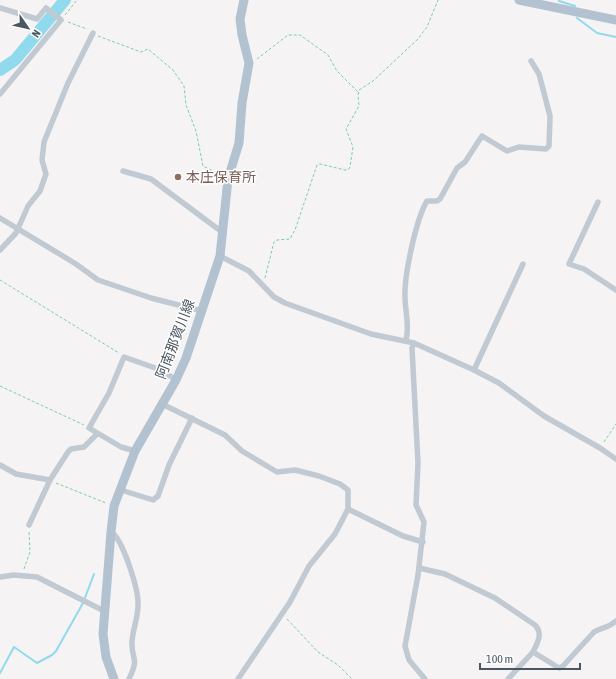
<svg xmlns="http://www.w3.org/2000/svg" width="616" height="679" font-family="'Asap Condensed','Noto Sans JP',sans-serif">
<rect width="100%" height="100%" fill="#f5f3f3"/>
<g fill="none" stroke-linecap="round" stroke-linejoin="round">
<!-- stream -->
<g stroke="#90daee" stroke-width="2">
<polyline points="559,1 575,6"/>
<polyline points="577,18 597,33 616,37"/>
<polyline points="0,673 14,647 37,663 52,655 56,651 83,603 94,574"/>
</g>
<!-- river -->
<polyline stroke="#90daee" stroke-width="12" points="0,70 15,60 65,0"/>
<!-- path -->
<g stroke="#7ad0a6" stroke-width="1" stroke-dasharray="3 2" stroke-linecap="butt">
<polyline points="65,15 77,0"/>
<polyline points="68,22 87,29"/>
<polyline points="98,36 141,52 148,49 173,70 184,86 186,105 196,131 203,166 221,175"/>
<polyline points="257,59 288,35 300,35 328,55 337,71 358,92"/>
<polyline points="265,278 274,242 277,240 290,239 295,230 317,165 320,164 345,170 349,169 350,167 353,147 346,129 359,106 358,96 359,90 373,81 418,39 427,27 438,0"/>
<polyline points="0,280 119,353"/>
<polyline points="0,386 84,425"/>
<polyline points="604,442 616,424"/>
<polyline points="56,483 106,503"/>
<polyline points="24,569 30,552 29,531"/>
<polyline points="287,619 318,652 338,665 352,679"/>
</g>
<!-- minor -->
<g stroke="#c1cad2" stroke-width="5.5">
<polyline points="0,8 37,19 46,8 61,20 0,94"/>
<polyline points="123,171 151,179 218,229 223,230"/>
<polyline points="598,202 569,264 584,269 616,290"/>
<polyline points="0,218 76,264 98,280 151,298 202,311"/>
<polyline points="0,250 16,233 28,206 40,191 46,174 42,160 44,142 68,83 93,33"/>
<polyline points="220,256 249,271 274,297 285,303 371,334 414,343 474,370 499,383 544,416 600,448 616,459"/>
<path d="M406,340C410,326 405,311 405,297C404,276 416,219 427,201H437L440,199L457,168L465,162L482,136L507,151L519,147L546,149L549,146L550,116L539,74L531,61"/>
<polyline points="414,343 412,348 418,463 416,505 424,522 418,575 405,646 409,660 425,679"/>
<polyline points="474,370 523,264"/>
<polyline points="162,404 225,435 242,451 277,472 295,470 319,476 340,484 348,490 348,509 335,534 309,566 290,602 238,679"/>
<polyline points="135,451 121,447 89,428 109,393 124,357 161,370 176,380"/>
<polyline points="0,465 16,474 50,480"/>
<polyline points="121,490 153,500 158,496 169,465 192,418"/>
<polyline points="348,509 403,536 423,542"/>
<polyline points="29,525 50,480 68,452 71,449 84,447 97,434"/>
<path d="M111,532C123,539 139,591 138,605C138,618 133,629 132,641C131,661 140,656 129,679"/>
<path d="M419,568L445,574L495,598L535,625C543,633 538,642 533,652"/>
<polyline points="0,577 14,575 37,577 104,611"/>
<path d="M508,679L533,652L559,668L563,666L594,632C602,627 607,629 616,621"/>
</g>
<!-- primary -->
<g stroke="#b3c2d1" stroke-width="9">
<polyline points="519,0 616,20"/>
<polyline points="114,679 106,657 103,634 111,532 114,506 135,451 176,380 186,358 220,256 228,179 239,143 242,103 249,63 242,35 240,19 244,0"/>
</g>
</g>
<!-- markers -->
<circle fill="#8d6e63" stroke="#fff" stroke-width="1.5" cx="178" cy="177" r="4"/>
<g text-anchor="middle" stroke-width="3" stroke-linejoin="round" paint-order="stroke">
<!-- education labels -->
<g font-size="14" fill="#785e54" stroke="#fff" text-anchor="start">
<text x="186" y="182">本庄保育所</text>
</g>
<!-- street labels -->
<g font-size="14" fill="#4a5661" stroke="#fff">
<text transform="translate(175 339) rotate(-69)" y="5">阿南那賀川線</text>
</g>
</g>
<!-- north arrow -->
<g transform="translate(28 28) rotate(124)" stroke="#ffffff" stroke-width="3" paint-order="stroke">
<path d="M0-3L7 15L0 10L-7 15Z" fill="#4a5661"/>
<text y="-6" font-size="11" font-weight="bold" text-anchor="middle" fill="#4a5661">N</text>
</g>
<!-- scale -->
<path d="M480 663v6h100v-6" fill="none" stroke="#4a5661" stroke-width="2"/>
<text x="486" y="663" font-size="12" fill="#4a5661" stroke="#ffffff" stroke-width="3" paint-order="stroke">100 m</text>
</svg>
